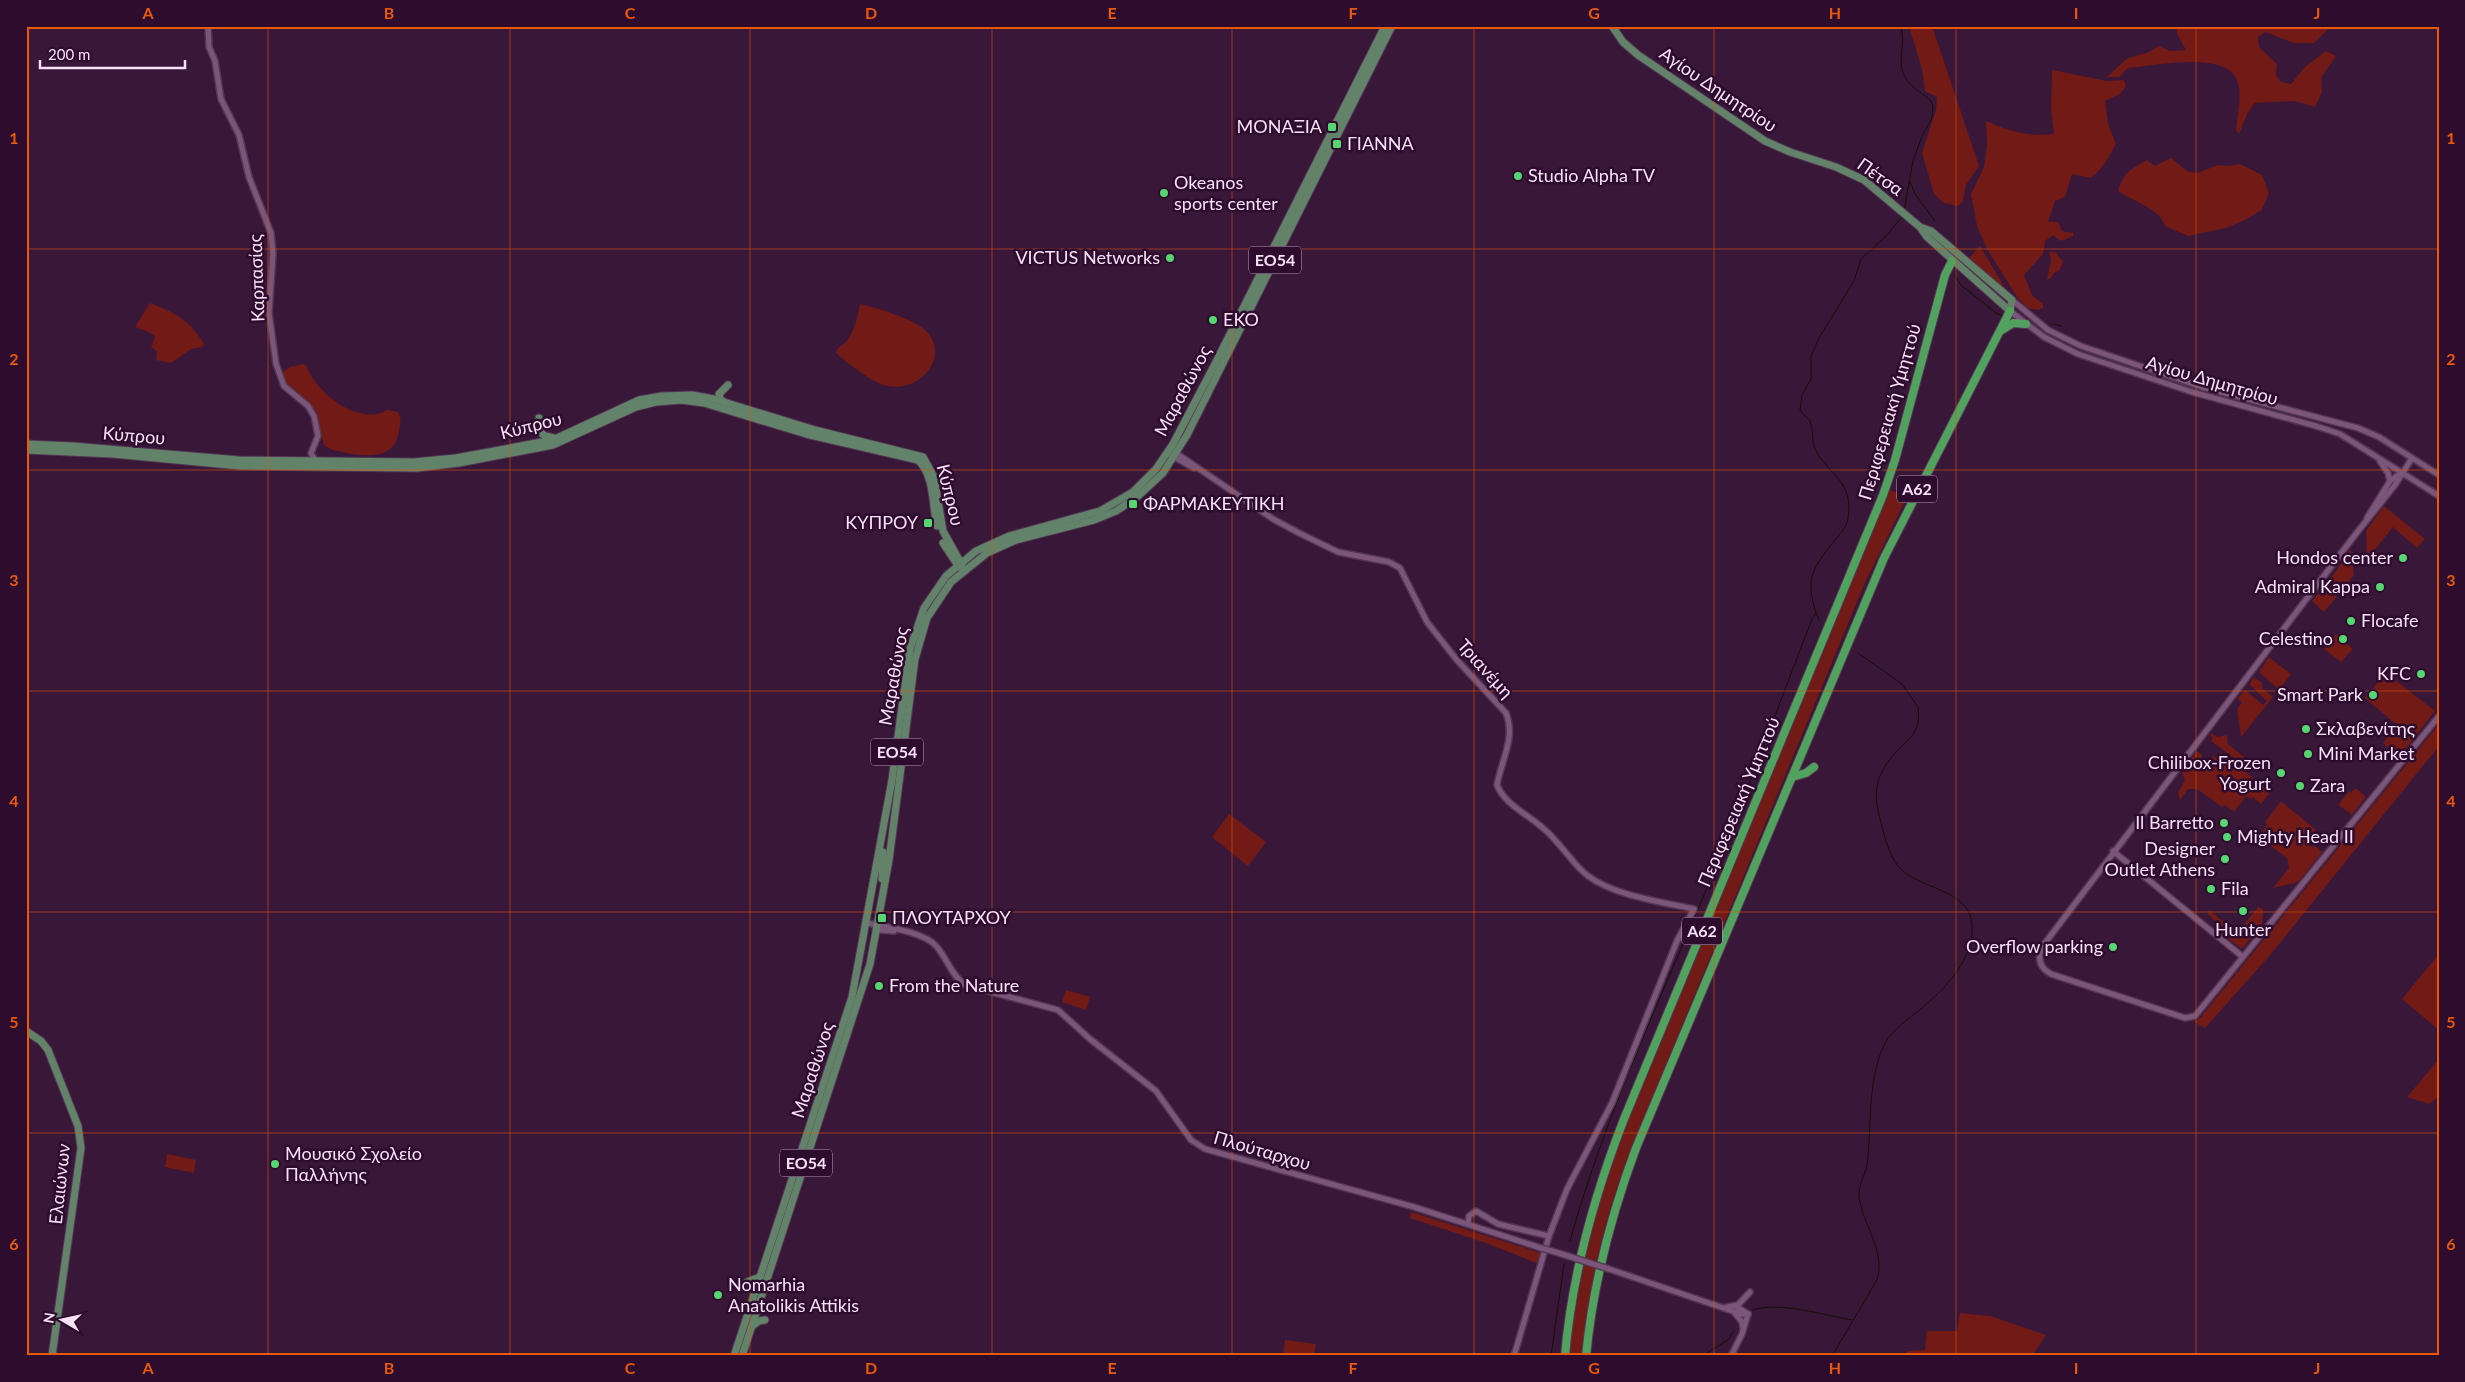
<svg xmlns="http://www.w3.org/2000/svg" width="2465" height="1382" font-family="Lato,sans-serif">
<rect width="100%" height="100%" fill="#391739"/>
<!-- green -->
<g fill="#711a16">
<polygon points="1909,26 1932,26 1979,166 1966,185 1963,201 1958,206 1944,203 1934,194 1922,153 1936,110 1937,97 1925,91 1922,69"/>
<path d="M2176,26H2331L2314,43H2294L2265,32L2258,37L2259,47L2277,64L2276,75L2281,82L2291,84L2305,67L2326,51L2336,56L2321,78L2322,92L2315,107L2295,101L2255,103L2248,112L2239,134L2236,130C2237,116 2242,97 2238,83C2230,49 2153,66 2128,68L2119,77H2107L2126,59L2149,52L2159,46L2170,51L2186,50L2177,34Z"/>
<path d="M2052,70L2107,81L2124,80L2126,86L2120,94L2105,101L2108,124L2116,144C2110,155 2102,170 2091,178L2072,174L2065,197L2055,201L2048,222H2058L2062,231L2073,233V236L2061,241L2053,235L2045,241L2043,254L2024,275L2032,295L2043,304V308L2038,310L2027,308L2017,297L1987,249L1977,226L1971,194L1984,167L1987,146L1986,121C2009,131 2028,137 2054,134L2051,109Z"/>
<path d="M2171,158L2187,171L2197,173L2218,165L2228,166L2240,164L2262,175L2269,193L2262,210L2245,220L2226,228L2188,236L2165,226C2161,209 2132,201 2118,191C2124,172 2130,170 2147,160L2155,166Z"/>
<polygon points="1980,246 2007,291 1969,258"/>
<polygon points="2049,252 2055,252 2063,262 2059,271 2055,272 2050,279 2047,279 2051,261"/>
<path d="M150,303C174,312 191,321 204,344L202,347L191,349L171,363L156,360L157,351L151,347L155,337L151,333L135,327Z"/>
<path d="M860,304C877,308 911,318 924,329C952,354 922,393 887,386C873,383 847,363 836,353C837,347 842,346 846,342C855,331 858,315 860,304Z"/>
<path d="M303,364L306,365C315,392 359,427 387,410L398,412C402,418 400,423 399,431C395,459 369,457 346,453C339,451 330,450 324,445L315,414L287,388L282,373L290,367Z"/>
<path d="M1888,489L1907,497L1864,585L1628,1156C1604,1220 1588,1287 1582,1356H1568L1573,1309L1586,1243L1615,1151Z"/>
<polygon points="2384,506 2425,539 2417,548 2393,527 2367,559 2366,531"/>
<polygon points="2351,549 2354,575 2324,612 2312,601 2327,584"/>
<polygon points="2336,634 2353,649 2341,662 2324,649"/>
<polygon points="2269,657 2291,674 2279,690 2259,672"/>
<polygon points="2386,673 2435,711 2399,757 2383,743 2397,725 2365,698"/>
<polygon points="2254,677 2262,683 2262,688 2273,697 2241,737 2237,709 2242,702 2237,699 2245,690 2263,705 2267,701 2249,684"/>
<polygon points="2439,724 2439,746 2271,954 2205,1028 2194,1022 2200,1018"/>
<polygon points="2211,733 2218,737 2227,735 2228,744 2256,767 2252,771 2211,741 2213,738 2211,736 2208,739"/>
<polygon points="2197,751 2202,755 2201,763 2205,766 2213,756 2216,758 2221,752 2270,792 2261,804 2253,797 2251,799 2246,796 2234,812 2225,805 2222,807 2197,789 2188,789 2180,800 2178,793 2185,780 2182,772"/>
<polygon points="2354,789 2357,789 2366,797 2351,816 2350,813 2338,805 2349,791 2351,793"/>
<polygon points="2281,801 2316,830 2312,835 2315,838 2308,843 2311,847 2315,846 2322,852 2298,882 2273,888 2289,868 2287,858 2267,843 2269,840 2261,833 2267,825 2265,822"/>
<polygon points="1229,814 1266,842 1248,866 1212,837"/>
<polygon points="2258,907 2263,909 2262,924 2242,949 2218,931 2216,922 2208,914 2209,910 2231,928 2242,927"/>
<polygon points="2439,954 2439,1030 2402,999"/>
<polygon points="1066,990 1090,997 1086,1010 1062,1002"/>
<polygon points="2439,1059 2439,1096 2429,1104 2407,1097"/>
<polygon points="167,1154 196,1160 194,1173 165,1167"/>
<polygon points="1411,1212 1541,1253 1539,1264 1486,1243 1410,1218"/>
<polygon points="1960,1313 1990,1316 2046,1335 2035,1352 2030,1356 1906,1356 1907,1351 1925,1350 1927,1331 1957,1331"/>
<polygon points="1285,1340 1316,1344 1314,1356 1283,1355"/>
</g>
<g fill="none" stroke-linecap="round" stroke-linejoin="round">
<!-- stream -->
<g stroke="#161003" stroke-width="1">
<path d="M1900,26C1908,44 1894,64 1907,80C1913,89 1923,93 1931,101L1933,106L1932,118L1922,136L1913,161L1904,211"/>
<polyline points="1910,182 1915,194 1935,221"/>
<polyline points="1955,276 1961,285 1996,313 2003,316"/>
<polyline points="2052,324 2062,326"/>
<path d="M1819,620C1804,583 1810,570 1835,540C1840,534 1847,527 1848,518C1854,482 1830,476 1816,451C1811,442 1814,430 1810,421C1807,417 1802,414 1800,410L1802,395L1811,379V356L1819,338L1854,281L1861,259L1885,237L1902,217"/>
<path d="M1570,1241C1604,1119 1658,1004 1707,888C1745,799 1777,709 1812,619L1816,613"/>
<path d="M1753,1310C1778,1301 1824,1315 1852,1320"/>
<polyline points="1551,1356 1564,1264"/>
<polyline points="1702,1356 1728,1340 1733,1332"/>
<path d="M1832,1356L1877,1280C1886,1251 1863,1226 1859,1197C1858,1185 1865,1176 1867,1165C1872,1125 1867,1082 1884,1045C1893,1027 1915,1015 1930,1001C1951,982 1975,954 1972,924C1969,888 1918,890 1898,866C1887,852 1882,827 1878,810C1872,783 1883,764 1902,746C1907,741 1913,736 1916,729C1919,722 1919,714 1918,707L1902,684L1858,653"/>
</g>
<!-- minor casing -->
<g stroke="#533753" stroke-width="8">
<g id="minor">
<polyline points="208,26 209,47 215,61 221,99 239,135 249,177 271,233 273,254 269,313 276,364 284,386 308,406 314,416 318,436 311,453 316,462"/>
<polyline points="2012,300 2048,330 2081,346 2202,387 2358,428 2379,437 2439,475"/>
<polyline points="2010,311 2044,337 2078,354 2192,392 2316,426 2340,434 2439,496"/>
<path d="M1170,449L1273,519L1299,533L1338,552L1389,562L1400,568L1427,622L1456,659L1506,713C1516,738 1501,761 1497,785C1505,805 1529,815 1544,829C1560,842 1573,865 1588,876C1615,896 1663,902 1694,909L1677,941L1612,1103L1567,1189L1549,1236L1514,1356"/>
<polyline points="1167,453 1194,468"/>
<path d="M2412,458L2395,485L2355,535L2042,947C2037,959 2040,968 2051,974L2185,1018L2195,1016L2439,716"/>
<polyline points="2380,461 2388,473 2390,481"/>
<polyline points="2367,518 2390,481 2401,473"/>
<polyline points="2113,851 2243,957"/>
<path d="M867,923C887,927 925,932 937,947C947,959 952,976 965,985L1058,1010L1090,1039L1156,1091L1191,1140L1205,1149L1414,1207L1541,1248"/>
<polyline points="877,930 894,931"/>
<polyline points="1468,1224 1469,1216 1476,1211 1498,1224 1549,1236"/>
<polyline points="1552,1251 1568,1256"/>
<polyline points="1609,1269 1741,1314 1748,1314"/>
<polyline points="1735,1306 1748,1314"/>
<polyline points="1727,1307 1738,1305 1750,1292"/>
<polyline points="1734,1312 1742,1322 1743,1328"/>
<polyline points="1731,1356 1742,1334 1748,1314"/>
</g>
</g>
<!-- major casing -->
<g stroke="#533753" stroke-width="9">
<g id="major">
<polyline points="1612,26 1623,42 1638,55 1765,141 1790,152 1836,167 1864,180 1920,227 1927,237 2010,311 2012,300 1931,231 1920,227"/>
<polyline points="724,402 720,399 719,394 728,385"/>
<polyline points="539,418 540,432 545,436 554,438"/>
<polyline points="26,444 72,446 239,460 414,462 456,458 542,442 557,438 639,400 662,396 692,395 714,399 815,430 923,457 934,477 943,531 962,565"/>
<path d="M26,450L113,454L240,466L417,468L459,463L553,445L636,407L656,402L681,400L704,403L806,434L918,460C935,476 932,505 937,526"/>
<polyline points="943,543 959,567"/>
<polyline points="882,879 883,852"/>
<polyline points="26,1031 41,1041 48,1050 78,1126 81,1148 52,1356"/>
<polyline points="747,1282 760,1277"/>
<polyline points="752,1326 759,1321 765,1320"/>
<polyline points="734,1356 852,997 892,780 910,649 924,608 946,576 976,551 1009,536 1100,511 1133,492 1156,469 1173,444 1215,364 1385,26"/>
<polyline points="742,1356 870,964 889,860 915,659 927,618 951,582 987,553 1016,540 1094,520 1116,511 1136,498 1163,473 1187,435 1392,26"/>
</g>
</g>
<!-- highway casing -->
<g stroke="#533753" stroke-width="10">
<g id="highway">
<polyline points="2002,330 2013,323 2026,324"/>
<polyline points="1792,777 1806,773 1814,767"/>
<path d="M1565,1356C1572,1273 1594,1196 1624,1119L1883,495L1895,460L1945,275L1952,261"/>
<path d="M1586,1356C1593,1284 1611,1215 1636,1148L1884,558L2010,311"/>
</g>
</g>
<!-- minor -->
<use href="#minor" stroke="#7c557b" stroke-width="5"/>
<!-- major -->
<use href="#major" stroke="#62836a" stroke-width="7"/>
<!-- highway -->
<use href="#highway" stroke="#51a25f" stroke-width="8"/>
<!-- minor-bridge casing -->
<g stroke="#533753" stroke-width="8" stroke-linecap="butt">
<g id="minor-bridge">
<polyline points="1541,1248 1552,1251"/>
<polyline points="1568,1256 1609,1269"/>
</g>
</g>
<!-- minor-bridge -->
<use href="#minor-bridge" stroke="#7c557b" stroke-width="5"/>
</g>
<!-- grid -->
<path fill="none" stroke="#e8590c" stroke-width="1" stroke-opacity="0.55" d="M268,26V1356M510,26V1356M750,26V1356M992,26V1356M1232,26V1356M1474,26V1356M1714,26V1356M1956,26V1356M2196,26V1356M26,249H2439M26,470H2439M26,691H2439M26,912H2439M26,1133H2439"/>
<!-- markers -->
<g fill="#56d671" stroke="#2e0c2e" stroke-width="2">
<rect x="1327" y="122" width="10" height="10" rx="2.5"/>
<rect x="1332" y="139" width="10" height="10" rx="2.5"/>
<circle cx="1518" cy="176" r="5"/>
<circle cx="1164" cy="193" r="5"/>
<circle cx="1170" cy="258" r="5"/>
<circle cx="1213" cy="320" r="5"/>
<rect x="1128" y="499" width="10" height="10" rx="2.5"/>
<rect x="923" y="518" width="10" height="10" rx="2.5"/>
<circle cx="2403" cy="558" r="5"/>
<circle cx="2380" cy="587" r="5"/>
<circle cx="2351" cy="621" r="5"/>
<circle cx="2343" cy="639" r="5"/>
<circle cx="2421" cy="674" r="5"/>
<circle cx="2373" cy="695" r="5"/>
<circle cx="2306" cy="729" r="5"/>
<circle cx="2308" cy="754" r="5"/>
<circle cx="2281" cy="773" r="5"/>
<circle cx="2300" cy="786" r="5"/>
<circle cx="2224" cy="823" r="5"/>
<circle cx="2227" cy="837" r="5"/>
<circle cx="2225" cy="859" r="5"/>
<circle cx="2211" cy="889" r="5"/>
<circle cx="2243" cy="911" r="5"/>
<rect x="877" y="913" width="10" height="10" rx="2.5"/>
<circle cx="2113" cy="947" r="5"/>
<circle cx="879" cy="986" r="5"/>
<circle cx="275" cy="1164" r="5"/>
<circle cx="718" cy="1295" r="5"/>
</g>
<g text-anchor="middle" stroke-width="5" stroke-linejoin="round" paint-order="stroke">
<!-- shield labels -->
<g fill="#2e0c2e" stroke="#bba1bb" stroke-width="1">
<rect x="1249" y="246.5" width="52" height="27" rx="4"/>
<rect x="1897" y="475.5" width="40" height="27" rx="4"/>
<rect x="871" y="738.5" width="52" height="27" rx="4"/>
<rect x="1682" y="917.5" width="40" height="27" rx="4"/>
<rect x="780" y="1149.5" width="52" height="27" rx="4"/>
</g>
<g font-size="16" font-weight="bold" fill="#f8e1f7">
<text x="1275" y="266">ΕΟ54</text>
<text x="1917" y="495">Α62</text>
<text x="897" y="758">ΕΟ54</text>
<text x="1702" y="937">Α62</text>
<text x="806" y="1169">ΕΟ54</text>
</g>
<!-- street labels -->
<g font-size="18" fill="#f8e1f7" stroke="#2e0c2e">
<text transform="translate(1718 90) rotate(34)" y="6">Αγίου Δημητρίου</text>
<text transform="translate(1880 177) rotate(35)" y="6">Πέτσα</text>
<text transform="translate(257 278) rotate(-92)" y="6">Καρπασίας</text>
<text transform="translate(2212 381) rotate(16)" y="6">Αγίου Δημητρίου</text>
<text transform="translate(1183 391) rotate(-62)" y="6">Μαραθώνος</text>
<text transform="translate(1890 412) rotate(-74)" y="6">Περιφερειακή Υμηττού</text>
<text transform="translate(531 426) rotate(-14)" y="6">Κύπρου</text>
<text transform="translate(134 436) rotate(5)" y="6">Κύπρου</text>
<text transform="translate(950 495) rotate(76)" y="6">Κύπρου</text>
<text transform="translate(1485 669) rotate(48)" y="6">Τριανέμη</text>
<text transform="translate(894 676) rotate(-80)" y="6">Μαραθώνος</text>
<text transform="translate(1739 802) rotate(-67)" y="6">Περιφερειακή Υμηττού</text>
<text transform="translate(813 1070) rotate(-72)" y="6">Μαραθώνος</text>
<text transform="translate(1262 1151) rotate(16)" y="6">Πλούταρχου</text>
<text transform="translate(60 1184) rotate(-84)" y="6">Ελαιώνων</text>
</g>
<!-- poi labels -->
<g font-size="18" fill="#f8e1f7" stroke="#2e0c2e" text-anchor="start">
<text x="1322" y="133" text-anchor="end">ΜΟΝΑΞΙΑ</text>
<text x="1347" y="150">ΓΙΑΝΝΑ</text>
<text x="1528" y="182">Studio Alpha TV</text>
<text x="1174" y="189">Okeanos<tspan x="1174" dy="21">sports center</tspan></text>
<text x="1160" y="264" text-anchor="end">VICTUS Networks</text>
<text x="1223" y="326">EKO</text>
<text x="1143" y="510">ΦΑΡΜΑΚΕΥΤΙΚΗ</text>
<text x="918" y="529" text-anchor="end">ΚΥΠΡΟΥ</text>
<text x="2393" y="564" text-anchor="end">Hondos center</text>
<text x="2370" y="593" text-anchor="end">Admiral Kappa</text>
<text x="2361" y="627">Flocafe</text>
<text x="2333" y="645" text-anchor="end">Celestino</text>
<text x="2411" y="680" text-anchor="end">KFC</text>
<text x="2363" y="701" text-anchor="end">Smart Park</text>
<text x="2316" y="735">Σκλαβενίτης</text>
<text x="2318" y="760">Mini Market</text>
<text x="2271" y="769" text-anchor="end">Chilibox-Frozen<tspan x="2271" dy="21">Yogurt</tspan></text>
<text x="2310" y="792">Zara</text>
<text x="2214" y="829" text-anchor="end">Il Barretto</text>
<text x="2237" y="843">Mighty Head II</text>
<text x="2215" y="855" text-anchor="end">Designer<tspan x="2215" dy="21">Outlet Athens</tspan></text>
<text x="2221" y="895">Fila</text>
<text x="892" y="924">ΠΛΟΥΤΑΡΧΟΥ</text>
<text x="2243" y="936" text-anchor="middle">Hunter</text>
<text x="2103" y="953" text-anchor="end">Overflow parking</text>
<text x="889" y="992">From the Nature</text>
<text x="285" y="1160">Μουσικό Σχολείο<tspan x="285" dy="21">Παλλήνης</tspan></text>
<text x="728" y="1291">Nomarhia<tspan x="728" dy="21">Anatolikis Attikis</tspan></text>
</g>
</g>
<!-- border -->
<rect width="2465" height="1382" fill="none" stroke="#2e0c2e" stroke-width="55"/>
<!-- north arrow -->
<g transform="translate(62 1320) rotate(279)" stroke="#2e0c2e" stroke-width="4" paint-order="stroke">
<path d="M0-4L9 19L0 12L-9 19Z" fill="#f8e1f7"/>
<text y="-8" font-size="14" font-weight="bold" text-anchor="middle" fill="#f8e1f7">N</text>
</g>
<!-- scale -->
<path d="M40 60v8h145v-8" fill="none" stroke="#f8e1f7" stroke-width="2.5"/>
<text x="48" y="60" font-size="15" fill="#f8e1f7" stroke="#2e0c2e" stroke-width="4" paint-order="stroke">200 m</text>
<rect x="28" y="28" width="2410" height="1326" fill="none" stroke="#e8590c" stroke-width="2"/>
<g font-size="16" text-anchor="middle" font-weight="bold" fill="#e8590c">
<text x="148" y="19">A</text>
<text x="389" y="19">B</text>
<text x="630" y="19">C</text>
<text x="871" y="19">D</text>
<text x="1112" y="19">E</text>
<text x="1353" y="19">F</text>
<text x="1594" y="19">G</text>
<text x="1835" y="19">H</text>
<text x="2076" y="19">I</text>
<text x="2317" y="19">J</text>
<text x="14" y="144">1</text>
<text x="2451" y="144">1</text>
<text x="14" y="365">2</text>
<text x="2451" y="365">2</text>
<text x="14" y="586">3</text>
<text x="2451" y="586">3</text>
<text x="14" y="807">4</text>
<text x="2451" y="807">4</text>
<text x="14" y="1028">5</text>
<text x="2451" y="1028">5</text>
<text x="14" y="1250">6</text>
<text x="2451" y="1250">6</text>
<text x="148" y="1374">A</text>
<text x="389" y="1374">B</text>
<text x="630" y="1374">C</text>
<text x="871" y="1374">D</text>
<text x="1112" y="1374">E</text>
<text x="1353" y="1374">F</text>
<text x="1594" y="1374">G</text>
<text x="1835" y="1374">H</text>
<text x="2076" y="1374">I</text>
<text x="2317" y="1374">J</text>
</g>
</svg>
